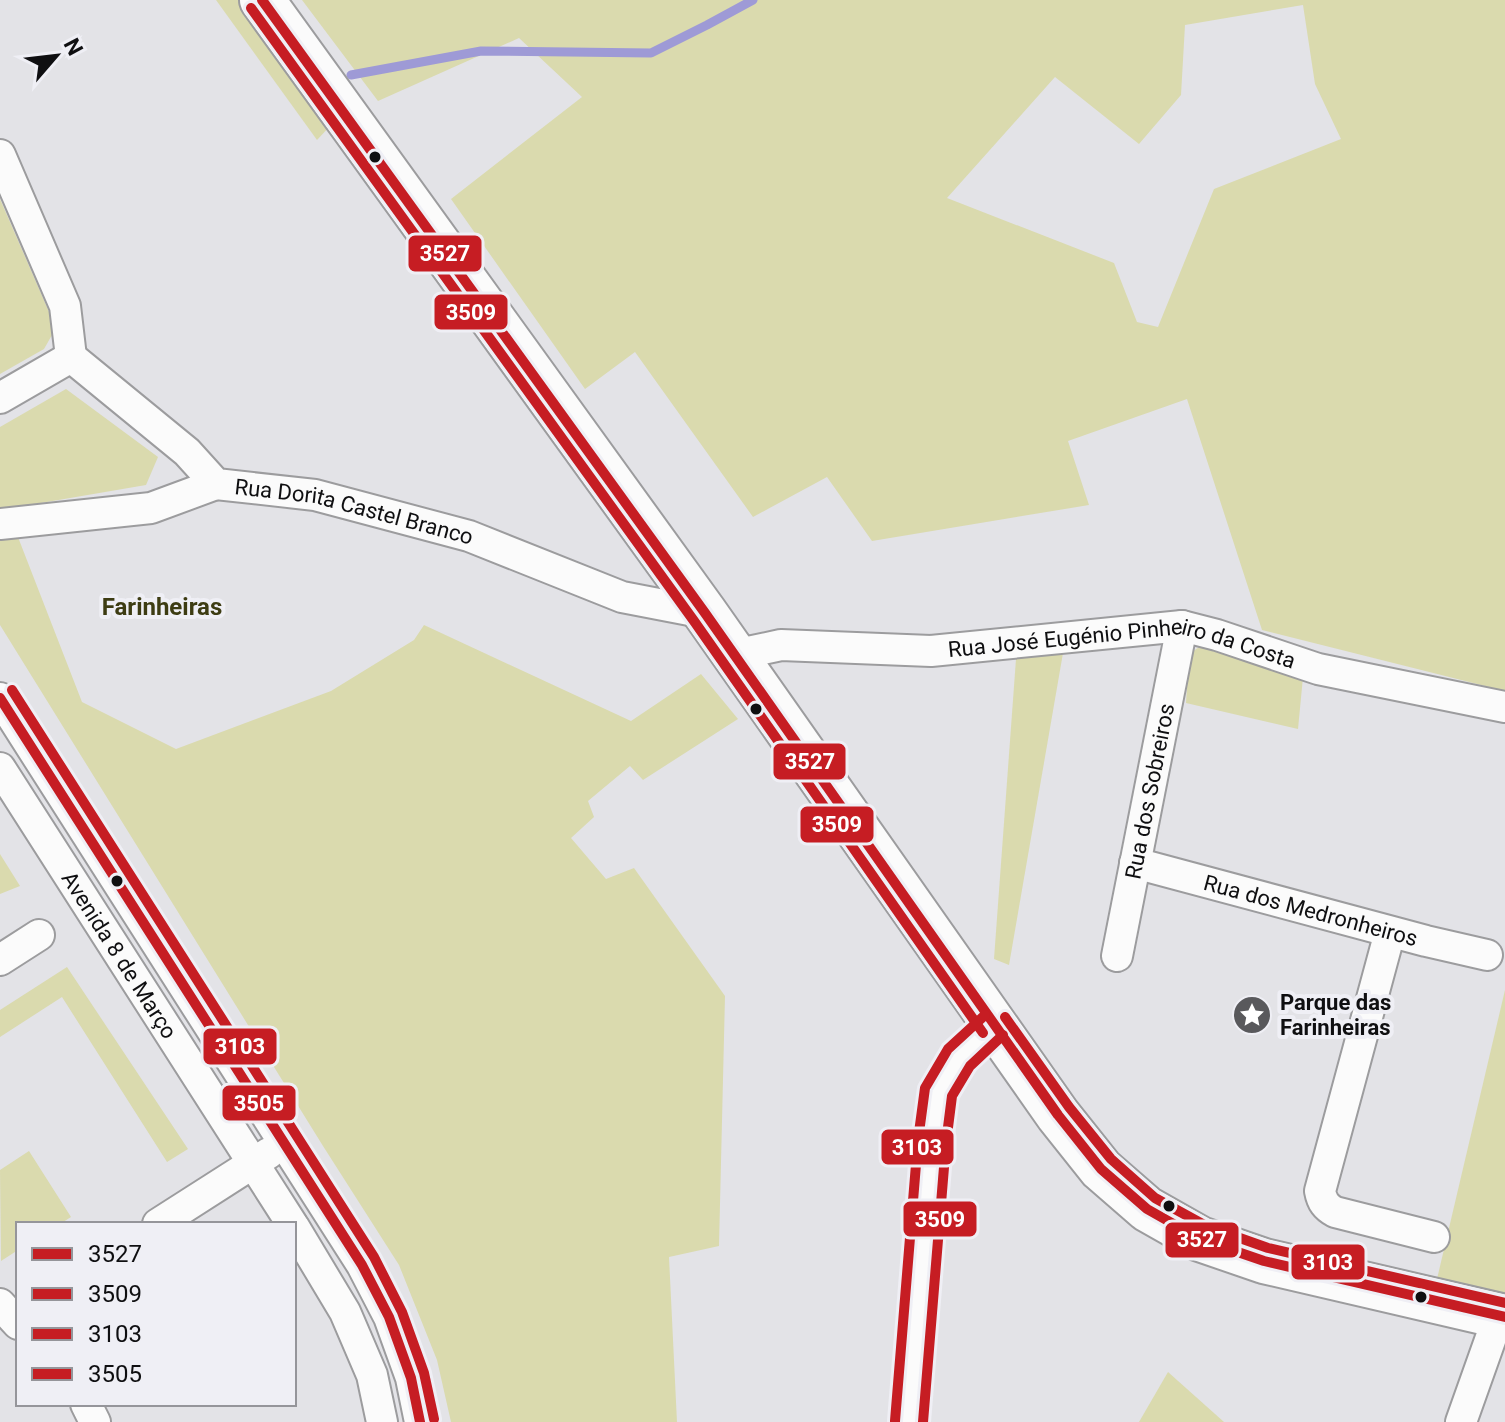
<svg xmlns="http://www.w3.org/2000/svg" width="1505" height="1422" font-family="Roboto,sans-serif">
<rect width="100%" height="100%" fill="#e3e3e7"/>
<!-- green -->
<g fill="#dadaae" fill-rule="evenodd">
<polygon points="216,0 240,0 331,125 317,140"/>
<path d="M302,0H1505V691L1262,630L1187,399L1068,441L1089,505L872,541L827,477L753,517L635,352L585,389L451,199L582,97L519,38L378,101ZM1303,5L1315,84L1341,139L1214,189L1158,327L1137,322L1114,263L947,198L1055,77L1139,144L1181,95L1185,25Z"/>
<polygon points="0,199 56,328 44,349 0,374"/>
<polygon points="66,389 158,457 146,485 0,510 0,427"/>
<polygon points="16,532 82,702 176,749 331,691 414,640 424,625 631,721 701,674 738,719 643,780 630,766 588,801 594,817 571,838 606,879 634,868 725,996 719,1246 669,1257 677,1422 451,1422 437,1360 399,1265 323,1146 0,625 0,533"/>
<polygon points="1202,645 1303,677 1298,729 1186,703 1189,654"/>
<polygon points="1063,653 1009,965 994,959 1016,659"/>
<polygon points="0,854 20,886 0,894"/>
<polygon points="67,967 188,1149 167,1162 62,997 0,1037 0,1010"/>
<polygon points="1505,990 1505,1294 1437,1279"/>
<polygon points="29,1151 71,1217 60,1224 18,1224 18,1250 1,1261 0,1170"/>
<polygon points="1168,1372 1224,1422 1139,1422"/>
</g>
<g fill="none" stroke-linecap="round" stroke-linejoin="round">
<!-- stream -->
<polyline stroke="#9e9ad6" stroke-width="9" points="351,75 481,51 651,53 707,25 753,0"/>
<!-- street casing -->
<g stroke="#9c9c9e" stroke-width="34">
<g id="street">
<polyline points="0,155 65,306 71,357"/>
<path id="s1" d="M0,398L71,357L187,452L216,484L315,495L469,536L622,597L705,613"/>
<polyline points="0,524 151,508 216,484"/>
<path id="s2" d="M734,655L781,645L931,651L1182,626L1217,635L1318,669L1505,707"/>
<polyline points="0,698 362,1265 389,1317 411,1378 420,1422"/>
<path id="s3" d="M0,768L292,1224"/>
<path id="s4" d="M1135,863L1426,941L1487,955"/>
<path d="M1390,932L1320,1191C1322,1202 1326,1207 1335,1212L1434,1237"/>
<path id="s5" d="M1117,956L1182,626"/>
<polyline points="0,960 39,935"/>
<polyline points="158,1224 269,1153"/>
<polyline points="294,1227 345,1312 372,1375 382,1422"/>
<polyline points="0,1304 18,1324"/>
<polyline points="86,1404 95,1422"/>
<polyline points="909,1422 932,1141 939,1091 959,1057 994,1025"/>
<polyline points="1461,1422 1499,1315"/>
</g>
</g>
<!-- primary casing -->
<g stroke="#9c9c9e" stroke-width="48">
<polyline id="primary" points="262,0 705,613 1058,1115 1101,1169 1147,1209 1200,1239 1264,1261 1505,1317"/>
</g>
<!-- street -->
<use href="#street" stroke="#fbfbfb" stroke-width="30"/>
<!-- primary -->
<use href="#primary" stroke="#fbfbfb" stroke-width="44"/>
<!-- bus-1 casing -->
<g stroke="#efeff5" stroke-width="16">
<polyline id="bus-1" points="262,0 705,613 1058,1115 1101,1169 1147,1209 1200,1239 1264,1261 1505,1317"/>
</g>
<!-- bus-2 casing -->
<g stroke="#efeff5" stroke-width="16">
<g id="bus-2">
<polyline points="251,8 694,621 983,1033"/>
<polyline points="923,1422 946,1143 952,1096 970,1066 1003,1035"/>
</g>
</g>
<!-- bus-3 casing -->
<g stroke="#efeff5" stroke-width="16">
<g id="bus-3">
<polyline points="12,690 374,1257 402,1312 424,1373 434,1419"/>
<polyline points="1005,1017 1069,1107 1111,1159 1155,1198 1206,1226 1268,1248 1505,1303"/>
<polyline points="895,1421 918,1140 925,1088 948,1049 985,1015"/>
</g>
</g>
<!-- bus-4 casing -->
<g stroke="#efeff5" stroke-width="16">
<polyline id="bus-4" points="0,698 362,1265 389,1317 411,1378 420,1422"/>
</g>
<!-- bus-1 -->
<use href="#bus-1" stroke="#c61d23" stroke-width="10"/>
<!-- bus-2 -->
<use href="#bus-2" stroke="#c61d23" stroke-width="10"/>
<!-- bus-3 -->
<use href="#bus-3" stroke="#c61d23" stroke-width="10"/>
<!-- bus-4 -->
<use href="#bus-4" stroke="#c61d23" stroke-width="10"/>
</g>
<!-- icons -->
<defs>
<g id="sight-disc" transform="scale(2)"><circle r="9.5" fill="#59595c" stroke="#efeff5"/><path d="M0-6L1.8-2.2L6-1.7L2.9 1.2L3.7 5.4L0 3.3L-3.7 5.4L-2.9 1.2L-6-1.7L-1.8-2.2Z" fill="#fff"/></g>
</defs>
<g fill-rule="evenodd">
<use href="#sight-disc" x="1252" y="1015"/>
</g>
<!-- markers -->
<g fill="#0f0f11" stroke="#efeff5" stroke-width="3">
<circle cx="375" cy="157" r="7"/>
<circle cx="756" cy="709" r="7"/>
<circle cx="117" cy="881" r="7"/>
<circle cx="1169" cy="1206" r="7"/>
<circle cx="1421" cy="1297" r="7"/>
</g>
<g text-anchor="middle" stroke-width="8" stroke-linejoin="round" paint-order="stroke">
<!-- street labels -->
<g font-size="22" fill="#0f0f11" stroke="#efeff5">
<text dy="8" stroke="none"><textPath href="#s1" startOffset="416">Rua Dorita Castel Branco</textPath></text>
<text dy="8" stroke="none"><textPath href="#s2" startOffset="392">Rua José Eugénio Pinheiro da Costa</textPath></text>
<text dy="8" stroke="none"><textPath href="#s5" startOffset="168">Rua dos Sobreiros</textPath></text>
<text dy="8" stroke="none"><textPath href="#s4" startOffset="182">Rua dos Medronheiros</textPath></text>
<text dy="8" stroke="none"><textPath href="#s3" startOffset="222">Avenida 8 de Março</textPath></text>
</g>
<!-- poi labels -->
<g font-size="22" font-weight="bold" fill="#0f0f11" stroke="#efeff5" text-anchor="start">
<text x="1280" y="1010">Parque das<tspan x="1280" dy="25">Farinheiras</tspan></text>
</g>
<!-- neighbourhood labels -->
<g font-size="24" font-weight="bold" fill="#3d3c13" stroke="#efeff5">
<text x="162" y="615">Farinheiras</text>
</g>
</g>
<g stroke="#efeff5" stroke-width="3">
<rect x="407" y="234" width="76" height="39" rx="8" fill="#c61d23"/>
<rect x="433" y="293" width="76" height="38" rx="8" fill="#c61d23"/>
<rect x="772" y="742" width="75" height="39" rx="8" fill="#c61d23"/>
<rect x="799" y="805" width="76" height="39" rx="8" fill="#c61d23"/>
<rect x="202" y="1027" width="76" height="39" rx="8" fill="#c61d23"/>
<rect x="221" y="1084" width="76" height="38" rx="8" fill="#c61d23"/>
<rect x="880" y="1128" width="75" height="38" rx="8" fill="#c61d23"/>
<rect x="902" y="1200" width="76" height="38" rx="8" fill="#c61d23"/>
<rect x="1164" y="1221" width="76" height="38" rx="8" fill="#c61d23"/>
<rect x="1290" y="1243" width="76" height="38" rx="8" fill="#c61d23"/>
</g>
<g font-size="22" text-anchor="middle" font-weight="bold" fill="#fff">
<text x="445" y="261">3527</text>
<text x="471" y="320">3509</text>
<text x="810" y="769">3527</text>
<text x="837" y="832">3509</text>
<text x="240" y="1054">3103</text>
<text x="259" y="1111">3505</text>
<text x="917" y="1155">3103</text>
<text x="940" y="1227">3509</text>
<text x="1202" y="1247">3527</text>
<text x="1328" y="1270">3103</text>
</g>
<!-- legend -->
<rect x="16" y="1222" width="280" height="184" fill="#efeff5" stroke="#95959a" stroke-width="2"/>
<rect x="32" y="1248" width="40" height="12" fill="#c61d23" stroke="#95959a" stroke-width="2"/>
<text x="88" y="1262" font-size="24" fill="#0f0f11">3527</text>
<rect x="32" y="1288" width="40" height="12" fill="#c61d23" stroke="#95959a" stroke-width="2"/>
<text x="88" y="1302" font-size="24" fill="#0f0f11">3509</text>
<rect x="32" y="1328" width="40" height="12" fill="#c61d23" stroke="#95959a" stroke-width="2"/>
<text x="88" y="1342" font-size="24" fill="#0f0f11">3103</text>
<rect x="32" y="1368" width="40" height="12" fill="#c61d23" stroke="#95959a" stroke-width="2"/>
<text x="88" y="1382" font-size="24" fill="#0f0f11">3505</text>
<!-- north arrow -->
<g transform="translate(56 56) rotate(62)" stroke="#efeff5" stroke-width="6" paint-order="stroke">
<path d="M0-6L14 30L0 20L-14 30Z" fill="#0f0f11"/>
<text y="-12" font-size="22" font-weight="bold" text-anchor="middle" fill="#0f0f11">N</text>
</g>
</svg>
